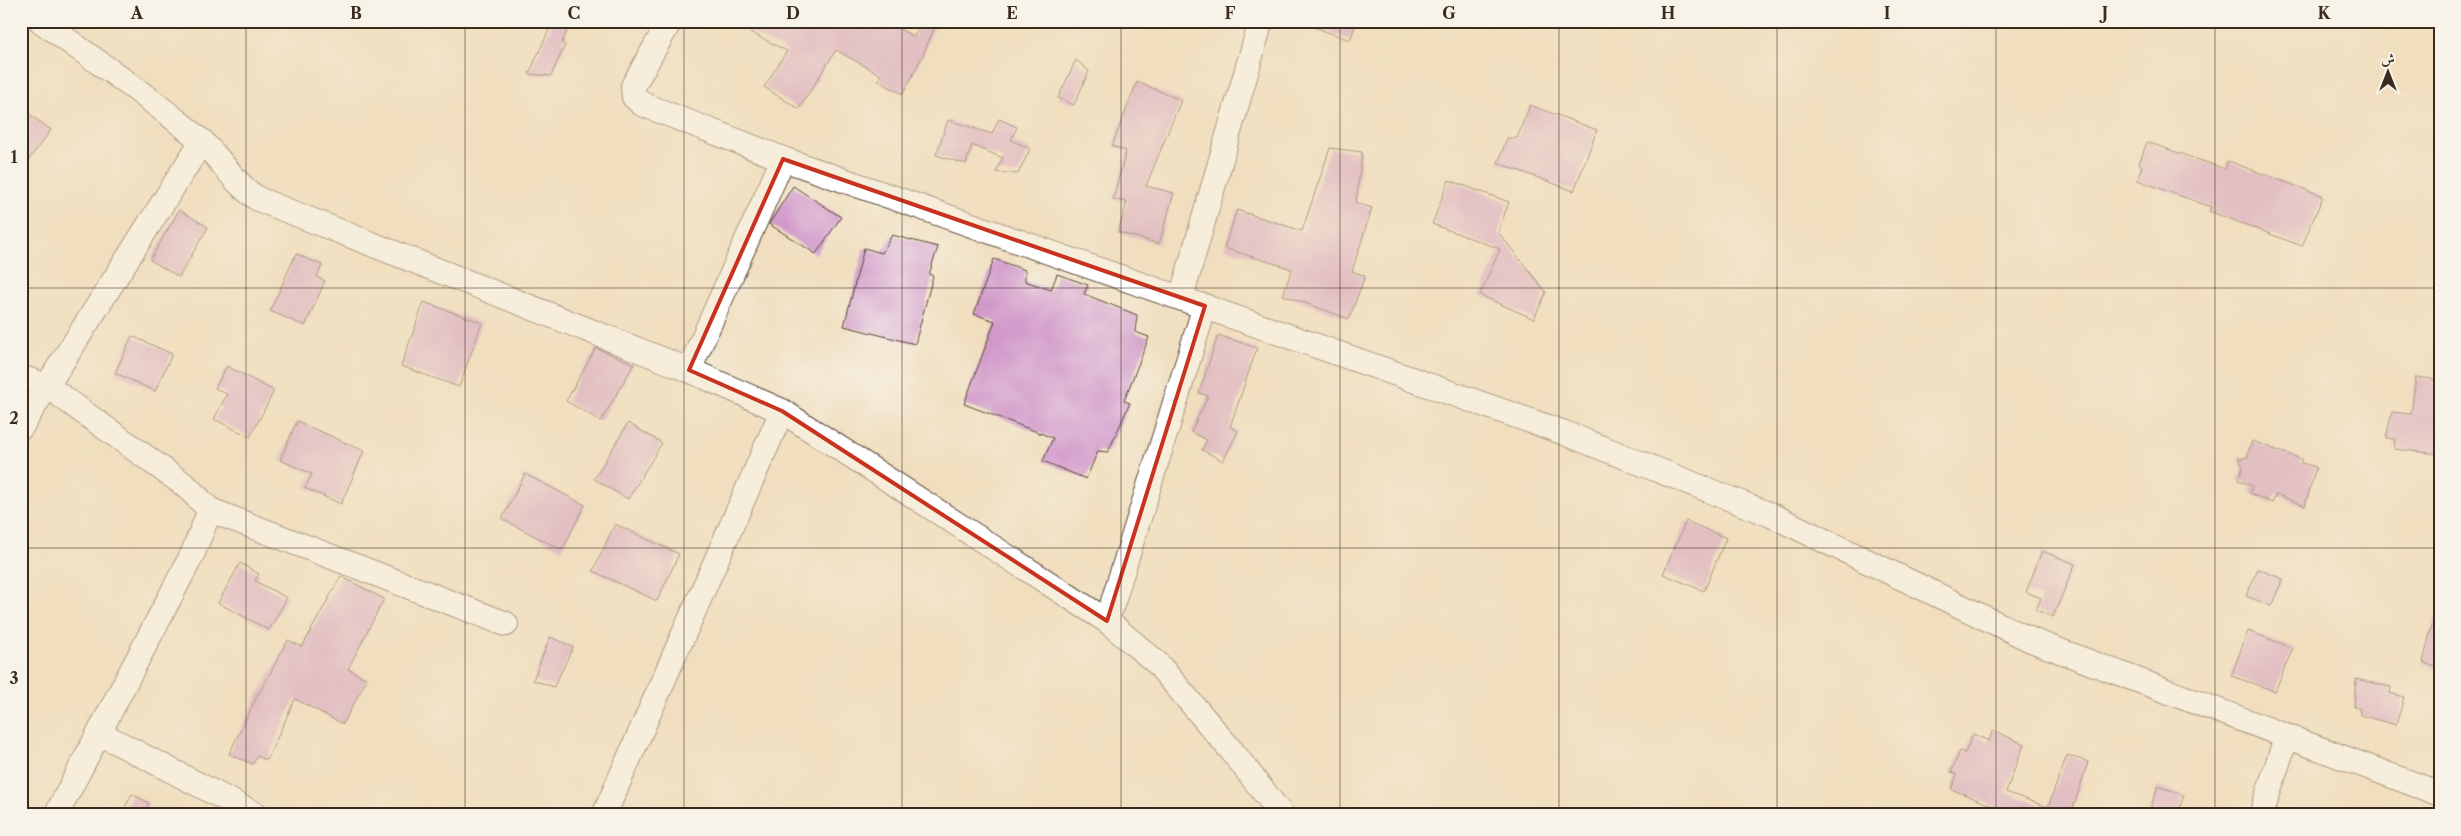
<svg xmlns="http://www.w3.org/2000/svg" width="2461" height="836" font-family="'Libre Caslon Text',Amiri,serif">
<rect width="100%" height="100%" fill="#f7f3e8"/>
<filter id="ink" filterUnits="userSpaceOnUse"><feTurbulence type="fractalNoise" baseFrequency=".02" numOctaves="2"/><feDisplacementMap in="SourceGraphic" scale="10" xChannelSelector="R" yChannelSelector="G"/><feConvolveMatrix kernelMatrix="1 2 1 2 8 2 1 2 1" color-interpolation-filters="sRGB"/></filter>
<filter id="wash" filterUnits="userSpaceOnUse"><feTurbulence type="fractalNoise" baseFrequency=".0096" numOctaves="4" result="noise"/><feDisplacementMap in="SourceGraphic" scale="20" xChannelSelector="R" yChannelSelector="G"/><feGaussianBlur stdDeviation="1.12" result="paint"/><feColorMatrix in="noise" values="0 0 0 0 0 0 0 0 0 0 0 0 0 0 0 0 0 1.4 0 .05"/><feComposite in="paint" operator="in"/></filter>
<g filter="url(#wash)">
<rect width="100%" height="100%" fill="#f0debe"/>
<g id="blocks">
<!-- building -->
<g fill="#d199ca">
<polygon points="553,21 571,21 562,43 565,45 551,76 529,74"/>
<polygon points="728,21 885,21 914,37 921,21 937,21 923,55 903,94 878,81 881,75 836,50 799,109 764,87 787,51"/>
<polygon points="1306,21 1357,21 1350,40 1305,24"/>
<polygon points="1076,60 1089,71 1074,105 1058,98"/>
<polygon points="1137,82 1181,100 1146,186 1174,193 1159,244 1118,232 1127,202 1113,199 1126,151 1112,146"/>
<polygon points="1530,105 1597,130 1574,191 1498,163 1507,138 1517,138"/>
<polygon points="21,108 51,130 21,170"/>
<polygon points="999,119 1017,127 1011,140 1030,149 1018,174 996,172 1003,158 972,145 966,164 936,155 948,120 992,134"/>
<polygon points="2147,142 2225,169 2228,161 2323,196 2302,246 2209,211 2211,207 2137,180 2142,166 2139,164"/>
<polygon points="1330,148 1362,152 1356,203 1372,208 1352,271 1365,276 1349,319 1283,295 1292,269 1224,248 1237,210 1302,231"/>
<polygon points="1449,180 1509,202 1498,232 1546,292 1534,319 1480,295 1500,249 1432,224"/>
<polygon points="793,186 841,217 816,254 769,224"/>
<polygon points="179,210 208,227 179,277 150,260"/>
<polygon points="892,235 938,247 929,274 933,276 915,344 844,326 864,248 882,253"/>
<polygon points="296,254 322,265 317,277 325,281 305,326 270,311"/>
<polygon points="994,259 1025,270 1025,281 1051,290 1057,274 1088,285 1084,294 1137,315 1135,332 1149,337 1124,401 1130,403 1108,452 1098,451 1086,479 1043,461 1053,438 964,404 995,321 974,314"/>
<polygon points="424,302 482,323 459,387 401,366"/>
<polygon points="1218,335 1257,348 1230,427 1238,431 1223,461 1202,450 1207,440 1191,432 1208,396 1199,393"/>
<polygon points="132,336 172,354 155,391 115,373"/>
<polygon points="596,348 634,364 601,421 566,401"/>
<polygon points="227,366 274,391 250,437 214,419 227,394 215,388"/>
<polygon points="2416,377 2440,380 2440,454 2394,449 2395,439 2386,438 2392,412 2411,414"/>
<polygon points="297,421 364,451 341,504 305,488 312,474 280,460"/>
<polygon points="628,423 662,443 628,499 594,479"/>
<polygon points="2252,441 2301,459 2301,463 2316,467 2305,506 2276,494 2272,503 2250,493 2252,486 2238,480 2243,467 2238,458 2247,458"/>
<polygon points="525,474 585,505 562,550 502,519"/>
<polygon points="1686,521 1726,538 1704,591 1663,574"/>
<polygon points="615,524 679,554 657,601 593,571"/>
<polygon points="2042,551 2075,564 2053,617 2036,610 2041,598 2026,592"/>
<polygon points="240,563 259,574 255,581 287,598 269,630 218,603"/>
<polygon points="2258,569 2283,579 2271,606 2246,596"/>
<polygon points="341,576 384,599 348,669 367,679 343,724 295,699 267,760 257,756 253,764 229,754 259,692 260,692 288,640 302,647"/>
<polygon points="2434,617 2440,618 2440,669 2423,662"/>
<polygon points="2248,631 2293,648 2275,691 2231,676"/>
<polygon points="550,637 573,647 554,687 533,680"/>
<polygon points="2356,679 2391,687 2390,693 2404,697 2396,725 2360,715 2360,709 2354,707"/>
<polygon points="1993,730 2024,744 2006,792 2048,807 2067,755 2088,762 2071,815 2015,815 1951,789 1957,775 1951,772 1960,751 1965,753 1973,734 1989,741"/>
<polygon points="2158,786 2184,795 2177,815 2148,815"/>
<polygon points="132,794 149,803 143,815 121,815"/>
</g>
</g>
</g>
<g filter="url(#ink)">
<use href="#blocks" fill-opacity="0" stroke="#564536" stroke-width="1"/>
<g fill="none" stroke-linecap="round" stroke-linejoin="round">
<!-- street casing -->
<g stroke="#564536" stroke-width="26">
<g id="street">
<path d="M41,21C94,60 150,97 200,140C221,158 234,184 258,199L689,370L782,411L1107,621L1157,663L1231,750L1282,815"/>
<polyline points="670,21 633,86 634,97 642,104 783,159"/>
<polyline points="1181,298 1261,21"/>
<polyline points="689,370 783,159 1562,432 1771,515 2031,640 2440,794"/>
<polyline points="21,377 47,386 186,486 210,510 192,555 56,815"/>
<polyline points="21,427 202,141"/>
<polyline points="210,510 506,624"/>
<polyline points="1107,621 1205,306"/>
<polyline points="99,733 257,815"/>
<polyline points="604,815 782,411"/>
<polyline points="2261,815 2286,738"/>
</g>
</g>
<!-- street -->
<use href="#street" stroke="#fff" stroke-width="24"/>
</g>
</g>
<!-- marked area -->
<path d="M0 0H2461V836H0ZM783,159L1205,306L1107,621L782,411L689,370Z" fill="#f0debe" fill-opacity=".55" fill-rule="evenodd"/>
<path fill="none" stroke="#c8321e" stroke-width="4" stroke-linejoin="round" d="M783,159L1205,306L1107,621L782,411L689,370Z"/>
<!-- grid -->
<path fill="none" stroke="#3b2a1e" stroke-width="1" stroke-opacity="0.55" d="M246,21V815M465,21V815M684,21V815M902,21V815M1121,21V815M1340,21V815M1559,21V815M1777,21V815M1996,21V815M2215,21V815M21,288H2440M21,548H2440"/>
<!-- margin -->
<rect width="2461" height="836" fill="none" stroke="#f7f3e8" stroke-width="55"/>
<!-- north arrow -->
<g transform="translate(2388 72)" stroke="#f7f3e8" stroke-width="4" paint-order="stroke">
<path d="M0-4L9 19L0 12L-9 19Z" fill="#3b2a1e"/>
<text y="-8" font-size="14" font-weight="bold" text-anchor="middle" fill="#3b2a1e">ش</text>
</g>
<rect x="28" y="28" width="2406" height="780" fill="none" stroke="#3b2a1e" stroke-width="2"/>
<g font-size="16" text-anchor="middle" font-weight="bold" fill="#3b2a1e">
<text x="137" y="19">A</text>
<text x="356" y="19">B</text>
<text x="574" y="19">C</text>
<text x="793" y="19">D</text>
<text x="1012" y="19">E</text>
<text x="1230" y="19">F</text>
<text x="1449" y="19">G</text>
<text x="1668" y="19">H</text>
<text x="1887" y="19">I</text>
<text x="2105" y="19">J</text>
<text x="2324" y="19">K</text>
<text x="14" y="163">1</text>
<text x="14" y="424">2</text>
<text x="14" y="684">3</text>
</g>
</svg>
